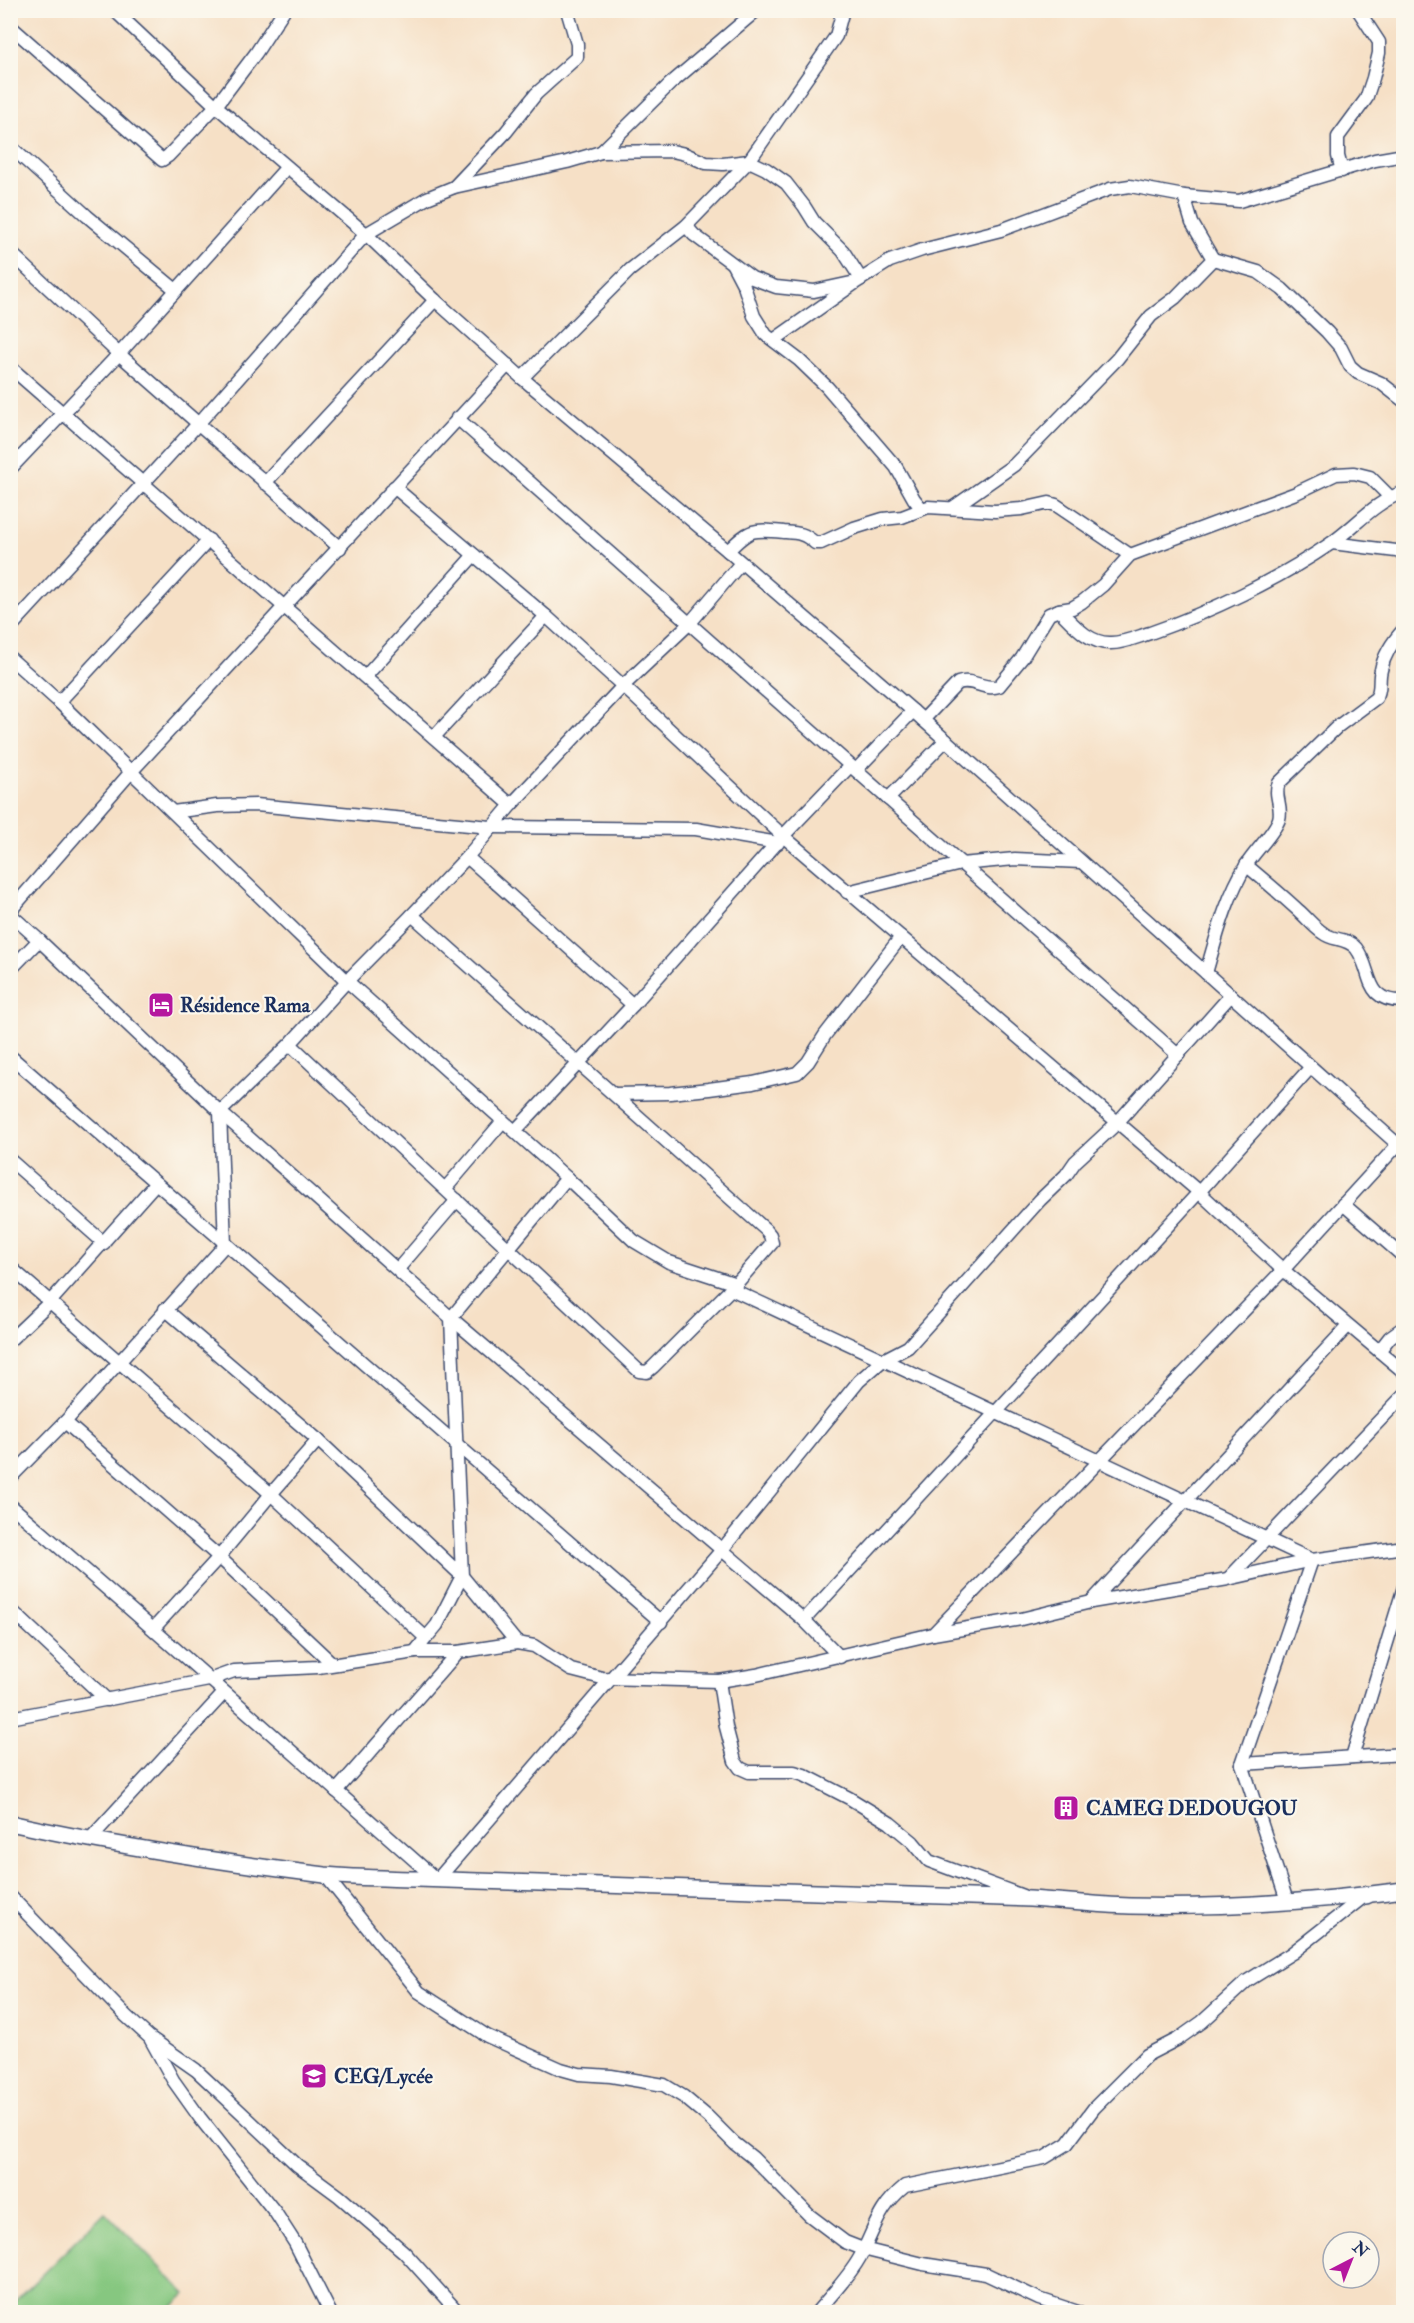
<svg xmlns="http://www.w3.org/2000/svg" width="1414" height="2323" font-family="'IM FELL Double Pica',serif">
<rect width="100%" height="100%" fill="#fbf7ec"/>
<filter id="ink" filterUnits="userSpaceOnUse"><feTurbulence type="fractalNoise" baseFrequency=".0167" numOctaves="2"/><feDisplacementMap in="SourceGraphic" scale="12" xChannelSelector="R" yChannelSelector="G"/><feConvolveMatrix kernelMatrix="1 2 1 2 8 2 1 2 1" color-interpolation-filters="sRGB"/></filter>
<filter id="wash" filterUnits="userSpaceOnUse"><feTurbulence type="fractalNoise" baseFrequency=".008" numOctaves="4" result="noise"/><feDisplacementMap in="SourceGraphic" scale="24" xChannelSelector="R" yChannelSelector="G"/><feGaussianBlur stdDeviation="1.35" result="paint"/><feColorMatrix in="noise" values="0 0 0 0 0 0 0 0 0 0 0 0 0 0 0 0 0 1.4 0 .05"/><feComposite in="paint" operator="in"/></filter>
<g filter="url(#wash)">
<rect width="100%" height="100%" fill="#f6e0c6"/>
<!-- pitch -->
<polygon fill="#86c780" stroke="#507b6f" stroke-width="1.5" points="105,2212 186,2294 167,2312 11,2312 11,2305"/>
</g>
<g filter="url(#ink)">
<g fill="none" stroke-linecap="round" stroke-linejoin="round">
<!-- minor casing -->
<g stroke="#3c4a6e" stroke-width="15">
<g id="minor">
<polyline points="114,10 216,106 366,234 435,300 522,378 728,551 913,711 1404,1150"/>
<polyline points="10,26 162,160 168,156 216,106 256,53 284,10"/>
<polyline points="10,146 87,216 176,290"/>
<polyline points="601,152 670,84 757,10"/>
<polyline points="1342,171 1338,156 1338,137 1366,99 1373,78 1379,53 1379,42 1358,10"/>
<polyline points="454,187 506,132 536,94 577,57 577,44 567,10"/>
<polyline points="686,226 694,235 752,278 776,287 814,291 851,283"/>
<polyline points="10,252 119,354 340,548"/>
<polyline points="1213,259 1258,272 1282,289 1327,332 1341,348 1350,366 1358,373 1381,383 1404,401"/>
<polyline points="733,265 744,286 754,316 766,335 799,360 827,387 896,467 914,499 922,509"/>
<polyline points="774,340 855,283 890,261 922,250 1001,230 1110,189 1130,186 1184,196 1239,201 1375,160 1404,155"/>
<polyline points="10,367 511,805"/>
<polyline points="522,378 630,270 686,226 749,161 836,36 843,10"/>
<polyline points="457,418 1178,1055"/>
<polyline points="10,469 119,354 287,167"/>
<polyline points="265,483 435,300"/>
<polyline points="394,487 546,616 623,686 690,623 741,563"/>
<polyline points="954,507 1014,465 1117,359 1151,316 1175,298 1213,259 1192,223 1184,196"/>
<polyline points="1332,543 1404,552"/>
<path d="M728,551C750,528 754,529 784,532C798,533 804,533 815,543H821L854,528L883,519L902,517L928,507L995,511L1022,509L1049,503L1056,505L1130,555"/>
<path d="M1059,610C1073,624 1089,644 1111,643C1124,643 1137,637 1150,633C1210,612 1277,580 1330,544C1355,527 1374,502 1404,492"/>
<polyline points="10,628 198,424 366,234 427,198 454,187 567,162 601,152 672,151 685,154 706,163 723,164 749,161 766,169 786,183 804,206 814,222 843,251 861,279"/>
<polyline points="10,658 59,702 347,981 567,1178 634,1241 669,1262 736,1284"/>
<polyline points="365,677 474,555"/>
<polyline points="59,702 209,540"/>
<path d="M923,720L958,683C974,678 984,691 999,686L1022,658L1049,614L1059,610L1072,608L1082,602L1103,585L1130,555L1296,493L1336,474L1354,473L1370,477L1390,497"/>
<polyline points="434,737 546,616"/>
<polyline points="856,770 913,711"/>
<polyline points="888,799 946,740"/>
<polyline points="173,812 217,806 256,805 491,827 696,829 778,843"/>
<polyline points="467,857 633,1005"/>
<path d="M1246,865C1264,880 1282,895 1299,911C1307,918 1314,927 1323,933C1333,941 1346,937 1356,948C1374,971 1362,1002 1404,1001"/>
<polyline points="847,892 961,864 1015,859 1081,862"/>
<polyline points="10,911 131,772 508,365"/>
<polyline points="10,914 39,940"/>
<polyline points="10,970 39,940 220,1112 225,1245 65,1422 10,1478"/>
<path d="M1206,973C1217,935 1226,898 1247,864C1255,851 1275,832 1279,819C1283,806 1273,795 1279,783L1337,727L1376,698C1382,689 1378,680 1381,670C1384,654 1393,641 1404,629"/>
<polyline points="290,1044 639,1371 647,1372 653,1367 736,1284 772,1243 770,1235 766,1230 412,915"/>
<polyline points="10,1056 661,1622"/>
<polyline points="614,1094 670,1093 709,1089 753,1083 797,1073 808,1062 825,1035 901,937"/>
<polyline points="515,1131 633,1005 783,836 850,766"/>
<polyline points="10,1160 104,1243"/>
<polyline points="567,1178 451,1318 804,1620 840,1657"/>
<polyline points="445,1189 503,1121"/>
<polyline points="1343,1204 1404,1257"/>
<polyline points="10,1267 271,1494 426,1638 415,1652"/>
<polyline points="398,1269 457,1200"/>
<polyline points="731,1289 1312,1560 1242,1764 1287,1901"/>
<polyline points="165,1309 318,1440 462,1576 437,1625 426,1638"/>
<polyline points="10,1340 50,1302 156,1183"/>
<polyline points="1379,1351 1390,1337 1404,1327"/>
<polyline points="65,1422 219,1557 333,1664"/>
<path d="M10,1505C154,1628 295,1755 437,1880L721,1551L859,1381L883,1360L908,1347L1040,1200L1066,1175L1075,1162L1117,1123L1231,995"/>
<polyline points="1229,1578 1404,1395"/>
<polyline points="1091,1602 1348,1326"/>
<polyline points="10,1609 107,1700"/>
<polyline points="804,1620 1199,1192 1311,1067"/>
<polyline points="154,1628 219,1557 271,1494 318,1440"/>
<polyline points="933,1634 1283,1270 1404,1138"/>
<polyline points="517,1643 462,1576 451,1318 220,1112 290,1044 347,981 412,915 467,857 511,805 623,686 783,836 1199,1192 1283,1270 1404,1372"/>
<polyline points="719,1681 726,1727 735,1761 740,1768 749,1772 794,1772 804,1775 849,1798 890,1823 913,1842 929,1861 1023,1896"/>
<polyline points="10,1718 209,1680 234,1671 318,1667 415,1652 458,1652 517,1643 534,1646 571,1670 602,1678 719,1681 756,1675 933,1634 1021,1619 1091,1602 1228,1579 1312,1560 1404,1547"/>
<polyline points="1352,1757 1404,1587"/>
<polyline points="1242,1764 1404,1754"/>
<polyline points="336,1791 458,1652"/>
<polyline points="89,1840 224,1693"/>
<polyline points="325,1875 419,1992 487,2036 561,2069 579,2074 611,2076 664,2085 684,2097 708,2117 734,2143 753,2158 809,2215 845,2242 863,2249 923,2264 986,2274 1039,2299 1078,2312"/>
<polyline points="10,1896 126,2016 149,2037 196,2070 297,2165 339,2196 404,2252 458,2312"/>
<polyline points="151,2040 173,2080 200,2118 275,2212 295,2243 330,2312"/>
<path d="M817,2312C831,2295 849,2277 860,2257C876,2227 877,2209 905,2186L1044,2158L1067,2144L1094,2108L1147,2055L1178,2039L1202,2022L1247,1981L1292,1953L1362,1898L1368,1897"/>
</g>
</g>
<!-- major casing -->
<g stroke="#3c4a6e" stroke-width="18">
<path id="major" d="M10,1823C115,1846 219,1862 325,1875C355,1878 386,1878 417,1879L1030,1899C1063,1901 1097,1905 1130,1906C1221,1908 1313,1902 1404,1890"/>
</g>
<!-- minor -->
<use href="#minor" stroke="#fff" stroke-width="12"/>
<!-- major -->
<use href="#major" stroke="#fff" stroke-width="15"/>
</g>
</g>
<!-- icons -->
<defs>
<g id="hotel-square" transform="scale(1.35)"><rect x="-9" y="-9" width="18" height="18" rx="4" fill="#b5179e" stroke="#fbf7ec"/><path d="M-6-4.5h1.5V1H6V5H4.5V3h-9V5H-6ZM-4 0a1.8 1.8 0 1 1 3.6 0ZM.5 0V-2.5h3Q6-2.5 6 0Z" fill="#fff"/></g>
<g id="building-square" transform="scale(1.35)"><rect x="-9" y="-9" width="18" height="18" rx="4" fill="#b5179e" stroke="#fbf7ec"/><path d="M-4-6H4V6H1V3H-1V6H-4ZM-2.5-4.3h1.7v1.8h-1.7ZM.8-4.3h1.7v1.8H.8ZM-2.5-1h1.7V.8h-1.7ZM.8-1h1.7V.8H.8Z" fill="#fff"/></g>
<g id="school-square" transform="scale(1.35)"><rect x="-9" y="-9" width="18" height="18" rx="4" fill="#b5179e" stroke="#fbf7ec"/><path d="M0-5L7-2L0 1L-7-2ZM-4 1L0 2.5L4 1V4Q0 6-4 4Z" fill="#fff"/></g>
</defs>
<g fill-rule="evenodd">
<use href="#hotel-square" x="161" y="1005"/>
<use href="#building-square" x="1066" y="1808"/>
<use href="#school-square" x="314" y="2076"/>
</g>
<g text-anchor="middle" stroke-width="4.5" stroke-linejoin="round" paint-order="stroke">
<!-- poi labels -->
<g font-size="20" font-weight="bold" fill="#1b2f5e" stroke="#fbf7ec" text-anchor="start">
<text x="180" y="1012">Résidence Rama</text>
<text x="1086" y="1815">CAMEG DEDOUGOU</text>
<text x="334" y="2083">CEG/Lycée</text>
</g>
</g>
<!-- margin -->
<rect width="1414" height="2323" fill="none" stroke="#fbf7ec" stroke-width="36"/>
<!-- north arrow -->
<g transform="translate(1351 2260) rotate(42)"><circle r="28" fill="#fbf7ec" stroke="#a1a7b3" stroke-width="1.5"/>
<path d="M0-4.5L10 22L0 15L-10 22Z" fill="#b5179e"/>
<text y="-9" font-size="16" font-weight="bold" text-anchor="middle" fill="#1b2f5e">N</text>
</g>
</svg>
